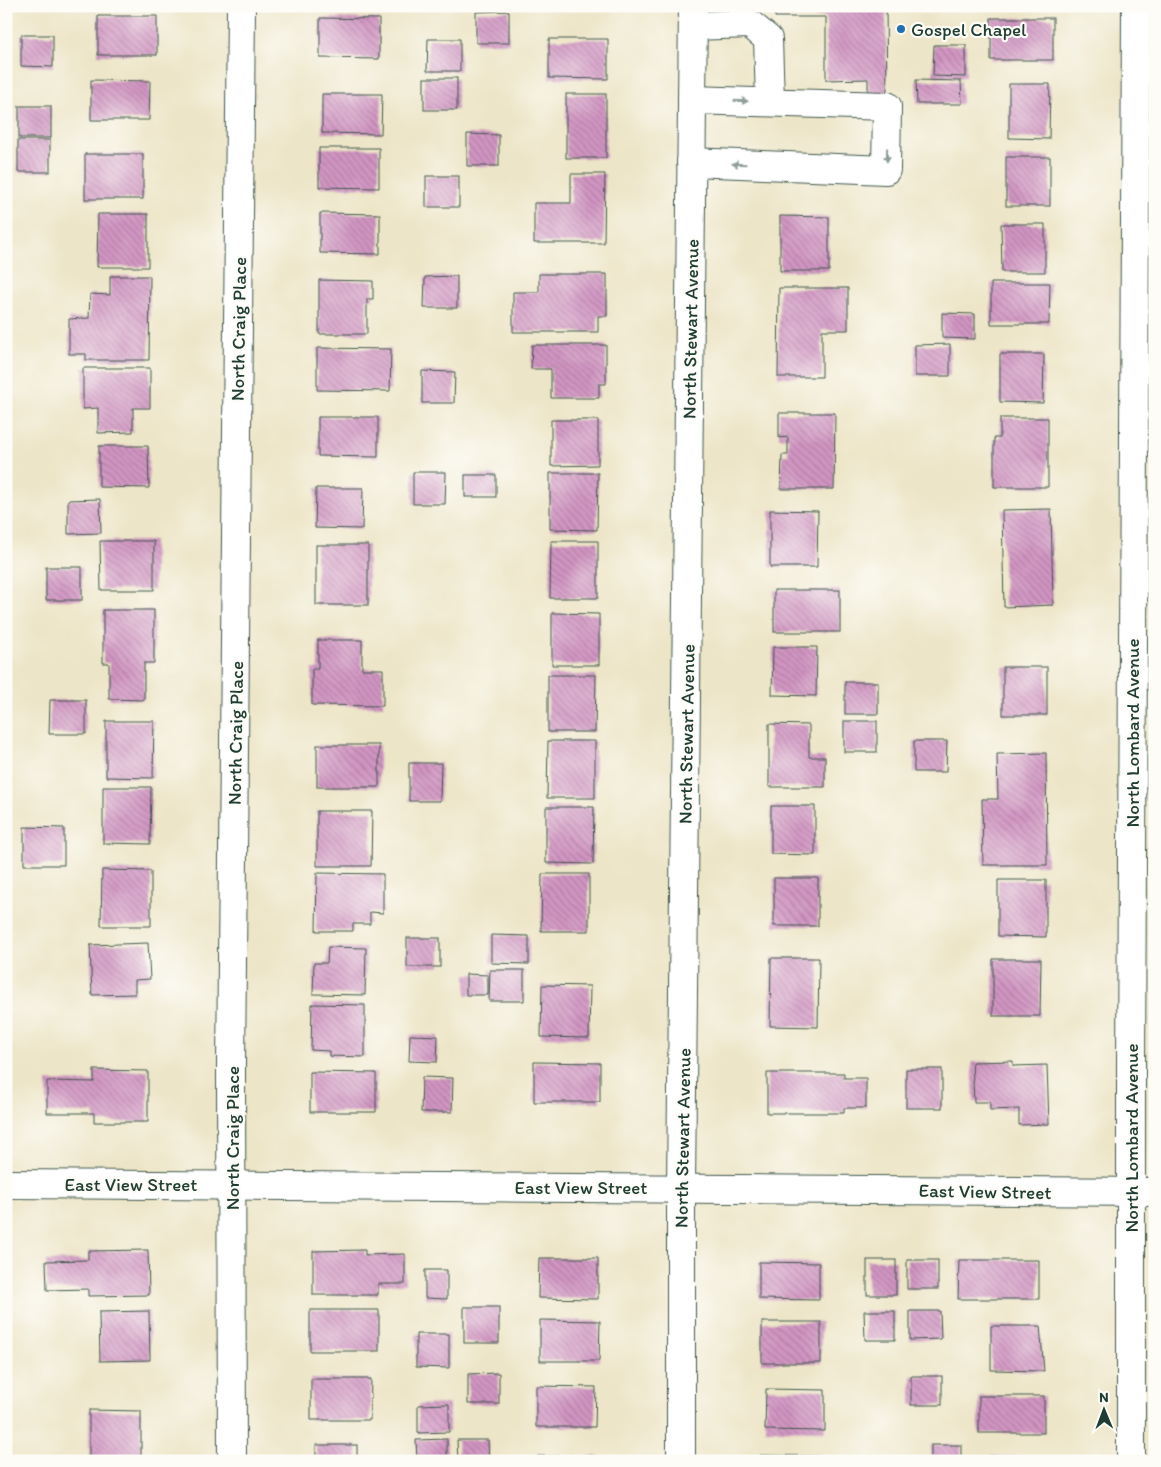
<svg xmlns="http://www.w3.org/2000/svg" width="1161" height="1467" font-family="Itim,sans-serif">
<defs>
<pattern id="building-back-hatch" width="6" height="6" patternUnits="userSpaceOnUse" patternTransform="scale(1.25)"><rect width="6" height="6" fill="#d295c3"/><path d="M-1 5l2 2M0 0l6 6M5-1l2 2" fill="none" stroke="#aa7b9f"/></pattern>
</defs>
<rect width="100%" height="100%" fill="#fdfcf7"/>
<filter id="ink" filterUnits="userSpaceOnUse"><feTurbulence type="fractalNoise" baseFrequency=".02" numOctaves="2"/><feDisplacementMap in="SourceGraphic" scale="10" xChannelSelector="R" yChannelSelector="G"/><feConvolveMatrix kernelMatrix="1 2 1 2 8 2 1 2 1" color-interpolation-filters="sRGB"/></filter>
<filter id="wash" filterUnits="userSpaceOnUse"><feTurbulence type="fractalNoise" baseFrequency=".0096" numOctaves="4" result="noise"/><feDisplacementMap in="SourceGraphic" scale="20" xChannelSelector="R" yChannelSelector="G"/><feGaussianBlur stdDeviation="1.12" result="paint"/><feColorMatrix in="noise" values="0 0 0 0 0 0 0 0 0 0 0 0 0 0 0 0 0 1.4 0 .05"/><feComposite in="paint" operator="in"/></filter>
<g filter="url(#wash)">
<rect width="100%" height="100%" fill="#ede5c7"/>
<g id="blocks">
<!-- building -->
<g fill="url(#building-back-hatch)">
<polygon points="775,6 886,6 887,99 868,99 868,79 826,80 826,17 775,17"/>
<polygon points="936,6 968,6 968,9 936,8"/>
<polygon points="509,11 509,43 476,43 476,12"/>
<rect x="98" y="16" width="59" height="39"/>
<polygon points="320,18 379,19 379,59 320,58"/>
<rect x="991" y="18" width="62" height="42"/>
<polygon points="21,35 53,35 53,67 21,66"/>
<polygon points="428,39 460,39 460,71 427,71"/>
<polygon points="549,39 608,39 608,79 549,78"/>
<polygon points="934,45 966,45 966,77 933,76"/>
<rect x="424" y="78" width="33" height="32"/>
<polygon points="91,80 150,81 149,120 91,120"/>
<polygon points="916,80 961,81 962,104 917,104"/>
<polygon points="1009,84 1050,84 1049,139 1009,138"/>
<polygon points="322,94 382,94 381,134 322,133"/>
<rect x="566" y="94" width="40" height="64"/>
<rect x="19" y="106" width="32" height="32"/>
<polygon points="467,134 499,135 499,166 467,166"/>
<rect x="18" y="140" width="32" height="32"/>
<polygon points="319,148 379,148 379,188 319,187"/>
<rect x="85" y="154" width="58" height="45"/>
<rect x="1006" y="157" width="44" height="49"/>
<polygon points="571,174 605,174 604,243 534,243 534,203 571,203"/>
<rect x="426" y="176" width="33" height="31"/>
<polygon points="320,213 380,214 380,254 320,253"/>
<polygon points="98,214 148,214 148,267 97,267"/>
<polygon points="780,216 829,217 829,271 780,271"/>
<polygon points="1001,224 1045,224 1045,272 1002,272"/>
<polygon points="539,274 607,274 607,316 598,316 598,332 513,332 513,292 539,292"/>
<polygon points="110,276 150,276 149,360 86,360 86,354 69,354 69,319 89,318 90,294 110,295"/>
<polygon points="457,276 457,308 424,308 425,277"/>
<polygon points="319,280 373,281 373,299 367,299 367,334 319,334"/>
<polygon points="991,283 1050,283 1049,324 991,324"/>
<polygon points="779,288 848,288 848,330 822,330 822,377 778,377"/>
<rect x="6" y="302" width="3" height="31"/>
<polygon points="942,313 975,314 975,339 942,338"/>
<polygon points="950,344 950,376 915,376 915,345"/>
<polygon points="532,345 606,345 606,384 599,384 599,398 551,398 551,369 531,369"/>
<polygon points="317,348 391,349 390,391 317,390"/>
<polygon points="1000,354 1044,354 1043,403 1000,402"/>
<polygon points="83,368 150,368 150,408 133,408 133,432 98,433 98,408 83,409"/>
<polygon points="422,371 455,372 454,403 422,403"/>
<polygon points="779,413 835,413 834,489 781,489 782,455 788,455 788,437 779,438"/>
<polygon points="318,417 378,417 378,457 318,456"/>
<polygon points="1000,418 1048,418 1048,487 994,487 994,438 1000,438"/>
<polygon points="551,420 598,420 598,465 551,466"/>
<polygon points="99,446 148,446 149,488 99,487"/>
<polygon points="413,472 446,472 445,504 413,504"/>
<polygon points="550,473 598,473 597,530 550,529"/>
<rect x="465" y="475" width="31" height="22"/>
<polygon points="316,488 363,488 362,529 315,528"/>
<polygon points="100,499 101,533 68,534 68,500"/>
<polygon points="1051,509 1053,605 1004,607 1002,510"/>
<polygon points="770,510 818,511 817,567 770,567"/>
<polygon points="100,541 154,541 154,590 101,590"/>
<polygon points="551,541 598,541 598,598 550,598"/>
<rect x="316" y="545" width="52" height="60"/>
<rect x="46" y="567" width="36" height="33"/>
<rect x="774" y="590" width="66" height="42"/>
<polygon points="103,610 154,610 154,663 144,663 144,700 109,699 109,663 103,663"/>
<polygon points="552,613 599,614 599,665 552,665"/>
<polygon points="318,640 362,640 362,669 383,669 383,706 312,705 312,669 318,669"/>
<polygon points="773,647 817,647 816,696 772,695"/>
<rect x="1003" y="667" width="44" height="48"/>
<polygon points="548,675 596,675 595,732 548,732"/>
<rect x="845" y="682" width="33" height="32"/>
<polygon points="50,700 86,700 86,734 49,734"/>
<polygon points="106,721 154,721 153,778 106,777"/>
<rect x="844" y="721" width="33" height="31"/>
<polygon points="769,724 809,725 809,757 825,757 825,787 769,787"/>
<polygon points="548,741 595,741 595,798 547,798"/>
<polygon points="914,741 947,741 946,772 914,772"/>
<rect x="317" y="745" width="62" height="42"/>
<polygon points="1046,753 1047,865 983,865 982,799 998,799 997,754"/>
<polygon points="409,763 441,763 440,801 409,801"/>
<polygon points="103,787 151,787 150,844 103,843"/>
<polygon points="771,806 815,806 815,855 771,854"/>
<polygon points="546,807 594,807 593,864 546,863"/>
<polygon points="317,811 372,811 371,866 317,866"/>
<polygon points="24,827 64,828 64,865 24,865"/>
<polygon points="102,870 151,871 151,926 101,926"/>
<polygon points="317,873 383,874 383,913 370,912 370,924 353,924 353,931 316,931"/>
<polygon points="542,874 589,874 589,931 541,931"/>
<rect x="774" y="878" width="44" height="48"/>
<polygon points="998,880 1046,880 1046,937 998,936"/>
<polygon points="491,935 529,936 529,964 491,963"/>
<rect x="407" y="938" width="33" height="29"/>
<polygon points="148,943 150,979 135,980 135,994 92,995 90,945"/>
<polygon points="328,947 366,948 365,995 313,994 314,963 327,963"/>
<polygon points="771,958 819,958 818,1027 770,1026"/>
<polygon points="993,959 1041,959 1040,1016 993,1016"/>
<polygon points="490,970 524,970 524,1001 489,1001"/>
<polygon points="466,974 488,975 488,995 466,995"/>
<polygon points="542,985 590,986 589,1038 541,1037"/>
<polygon points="312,1004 365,1005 365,1057 329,1056 329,1051 311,1050"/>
<polygon points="410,1035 438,1036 437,1062 409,1061"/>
<polygon points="1013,1061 1013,1066 1047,1065 1049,1124 1019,1125 1019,1109 990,1110 990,1102 974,1102 972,1062"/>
<polygon points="534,1062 600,1063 600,1102 534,1102"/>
<rect x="906" y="1069" width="36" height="39"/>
<polygon points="94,1070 148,1071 148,1122 94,1122 94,1113 47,1113 47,1081 94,1082"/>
<polygon points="310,1072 376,1073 376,1112 310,1112"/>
<polygon points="767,1073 844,1073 844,1078 866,1078 866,1108 844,1108 844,1113 767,1113"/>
<polygon points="422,1077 453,1078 452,1112 421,1112"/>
<polygon points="148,1250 149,1295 88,1296 88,1289 47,1290 46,1261 88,1260 88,1251"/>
<polygon points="365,1250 365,1255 405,1254 405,1284 378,1284 378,1295 313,1295 313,1251"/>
<polygon points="539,1258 598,1258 598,1299 538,1298"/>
<rect x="867" y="1260" width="29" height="35"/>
<rect x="907" y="1260" width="31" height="29"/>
<polygon points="959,1260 1039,1260 1039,1299 958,1299"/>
<polygon points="759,1262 819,1263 819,1300 759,1299"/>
<polygon points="425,1270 447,1270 447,1299 425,1298"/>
<rect x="464" y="1307" width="35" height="36"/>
<rect x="310" y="1310" width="69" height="41"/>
<polygon points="149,1311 150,1360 100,1361 99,1312"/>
<polygon points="864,1311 895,1311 895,1340 865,1340"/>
<polygon points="910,1311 940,1311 941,1339 910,1340"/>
<polygon points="540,1320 600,1321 599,1361 540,1361"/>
<rect x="762" y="1322" width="59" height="41"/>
<polygon points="991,1326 1040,1326 1044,1371 991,1370"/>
<polygon points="416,1334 449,1334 449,1368 416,1367"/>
<polygon points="499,1373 499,1404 468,1404 468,1374"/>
<rect x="911" y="1376" width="31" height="29"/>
<polygon points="311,1379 371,1379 370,1420 311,1420"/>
<polygon points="536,1386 596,1387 595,1427 536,1427"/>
<polygon points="766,1389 825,1390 825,1431 765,1430"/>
<rect x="979" y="1396" width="65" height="37"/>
<polygon points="449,1404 449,1432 418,1433 418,1405"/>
<polygon points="89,1410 141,1411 141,1461 89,1461"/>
<polygon points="447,1439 447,1461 417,1461 416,1440"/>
<polygon points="457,1440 488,1440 489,1461 458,1461"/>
<rect x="316" y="1445" width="41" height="16"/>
<rect x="931" y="1445" width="30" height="16"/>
<polygon points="760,1455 820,1456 819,1461 760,1461"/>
<rect x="538" y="1456" width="59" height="5"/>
<polygon points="989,1456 1038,1457 1038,1461 989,1461"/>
</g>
</g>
</g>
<g filter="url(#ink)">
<use href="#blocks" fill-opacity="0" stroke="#3e564a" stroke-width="1"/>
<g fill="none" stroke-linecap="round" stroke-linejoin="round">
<!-- minor casing -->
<g stroke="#3e564a" stroke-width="30">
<g id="minor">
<polyline points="693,26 750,24 768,39 770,101"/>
<polyline points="691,162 886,170 887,106 692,100"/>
<polyline points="6,1184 1155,1192"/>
<polyline points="232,1461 231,1067 241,6"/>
<polyline points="681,1461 681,1188 693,6"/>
<polyline points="1131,1461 1131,1072 1136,6"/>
</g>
</g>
<!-- minor -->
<use href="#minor" stroke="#fff" stroke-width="28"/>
</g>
<!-- one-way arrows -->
<defs><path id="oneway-solid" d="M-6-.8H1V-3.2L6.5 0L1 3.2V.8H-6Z" transform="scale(1.25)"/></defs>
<g fill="#8f9e9a">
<use href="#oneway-solid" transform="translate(741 101) rotate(1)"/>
<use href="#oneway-solid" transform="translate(887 155) rotate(91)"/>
<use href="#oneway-solid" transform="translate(739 164) rotate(-178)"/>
</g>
</g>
<!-- markers -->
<circle fill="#1f6fb2" stroke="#fdfcf7" stroke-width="2" cx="901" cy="29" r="5"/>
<g text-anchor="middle" stroke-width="4.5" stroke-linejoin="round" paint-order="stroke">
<!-- poi labels -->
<g font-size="19" fill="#1f3d34" stroke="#fdfcf7" text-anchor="start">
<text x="911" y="36">Gospel Chapel</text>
</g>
<!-- street labels -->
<g font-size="19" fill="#1f3d34" stroke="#fdfcf7">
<text transform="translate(238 329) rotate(-89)" y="7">North Craig Place</text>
<text transform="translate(690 329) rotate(-89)" y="7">North Stewart Avenue</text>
<text transform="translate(235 733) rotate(-89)" y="7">North Craig Place</text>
<text transform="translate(1132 733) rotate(-90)" y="7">North Lombard Avenue</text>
<text transform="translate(686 734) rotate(-89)" y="7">North Stewart Avenue</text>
<text transform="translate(232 1138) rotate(-90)" y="7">North Craig Place</text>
<text transform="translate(682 1138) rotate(-89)" y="7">North Stewart Avenue</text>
<text transform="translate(1131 1138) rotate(-90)" y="7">North Lombard Avenue</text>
<text x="131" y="1191">East View Street</text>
<text x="581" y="1194">East View Street</text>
<text transform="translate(985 1191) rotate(1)" y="7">East View Street</text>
</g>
</g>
<!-- margin -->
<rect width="1161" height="1467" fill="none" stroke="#fdfcf7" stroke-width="25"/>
<!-- north arrow -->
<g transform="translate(1104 1410) rotate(359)" stroke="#fdfcf7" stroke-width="4" paint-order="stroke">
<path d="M0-4L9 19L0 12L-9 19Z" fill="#1f3d34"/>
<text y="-8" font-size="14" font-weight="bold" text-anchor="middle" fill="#1f3d34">N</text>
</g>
</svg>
